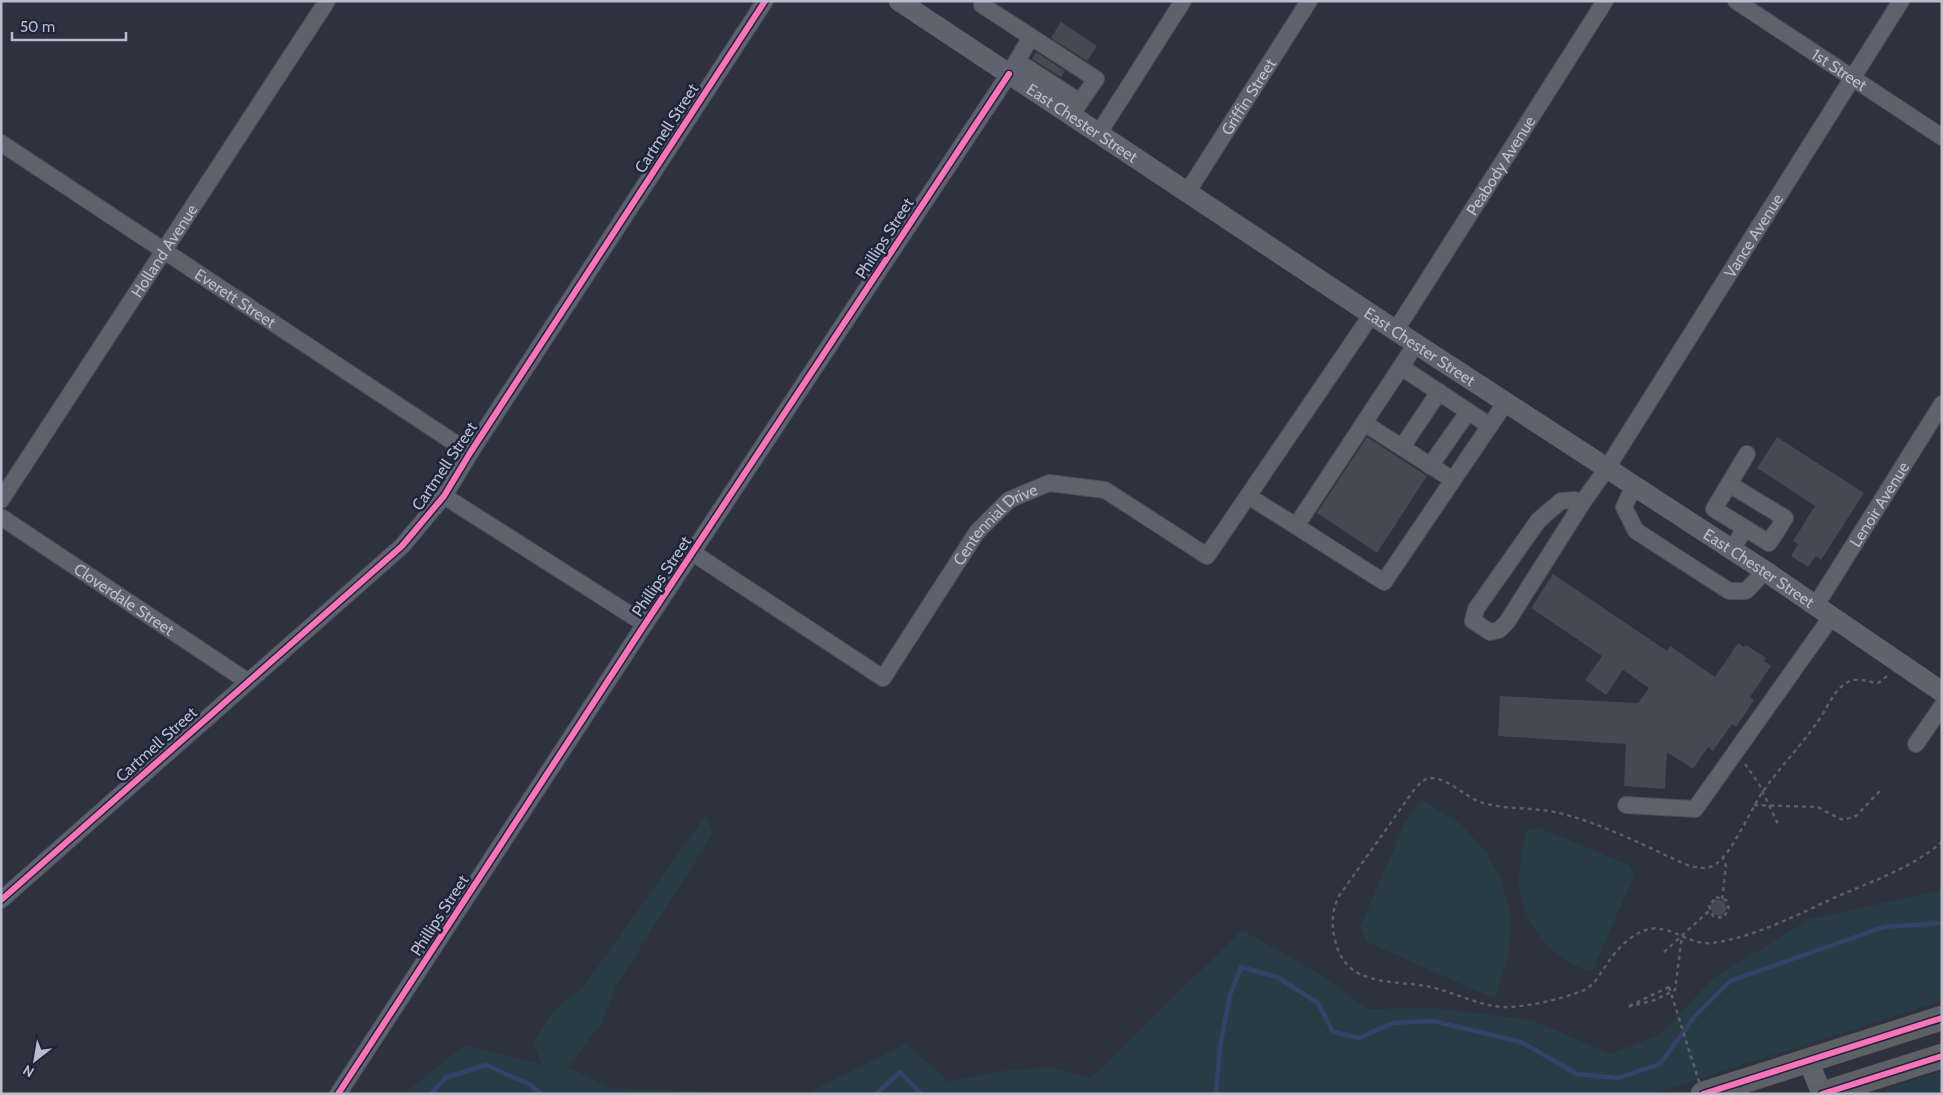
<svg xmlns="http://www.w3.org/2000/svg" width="1943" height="1095" font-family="Cabin,sans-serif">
<rect width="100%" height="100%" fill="#2d323e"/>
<!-- green -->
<g fill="#283c46">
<polygon points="1422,800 1461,824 1486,852 1500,877 1511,915 1509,953 1495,999 1367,942 1360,927 1405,823"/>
<polygon points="705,816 714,832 616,986 601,1024 568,1067 610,1088 701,1091 732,1094 404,1094 465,1045 542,1065 533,1042 555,1009 581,990"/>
<path d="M1540,828L1629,865L1634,876L1592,972C1585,969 1577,967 1571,963C1542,948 1518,912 1519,879C1519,862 1523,846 1527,830Z"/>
<polygon points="1942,890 1942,1001 1651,1094 806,1094 906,1044 949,1082 994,1072 1050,1067 1091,1078 1242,930 1316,972 1368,1009 1434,1008 1532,1020 1611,1054 1661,1034 1713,978 1810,919"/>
<polygon points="1942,1071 1942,1094 1891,1094 1883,1090"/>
</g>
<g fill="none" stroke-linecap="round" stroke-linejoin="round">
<!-- stream -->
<g stroke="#354168" stroke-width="4.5">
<polyline points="431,1094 445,1078 486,1065 529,1084 542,1094"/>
<polyline points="876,1094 900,1072 921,1094"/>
<polyline points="1216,1094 1220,1047 1230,995 1241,967 1277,977 1318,1003 1333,1032 1359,1038 1393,1023 1433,1021 1521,1042 1577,1074 1618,1078 1660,1064 1695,1016 1730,981 1884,927 1942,923"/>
</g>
</g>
<!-- building -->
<g fill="#454954">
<polygon points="1061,22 1097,46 1087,61 1051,38"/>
<polygon points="1036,52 1065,71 1061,77 1032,59"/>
<polygon points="1367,437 1427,476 1377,553 1317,513"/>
<polygon points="1777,437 1864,493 1821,560 1816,556 1808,567 1791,556 1798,544 1793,541 1815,506 1757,468"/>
<polygon points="1553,574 1667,651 1670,646 1715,677 1738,643 1744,647 1746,645 1766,658 1764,661 1771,666 1750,697 1754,700 1736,727 1732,724 1713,751 1708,747 1693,769 1667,752 1665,789 1624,786 1626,744 1498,736 1500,696 1638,703 1649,688 1623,670 1606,695 1585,680 1602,656 1531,608"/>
<polygon points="1716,899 1724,901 1727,909 1721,916 1713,914 1710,906"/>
</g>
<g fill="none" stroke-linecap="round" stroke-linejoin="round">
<!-- minor casing -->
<g stroke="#4a4d57" stroke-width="18">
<g id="minor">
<path id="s1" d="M1736,1L1942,137"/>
<polyline points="982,5 1096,79 1071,115"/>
<polyline points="1017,61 1080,102"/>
<polyline points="1099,133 1183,1"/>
<path id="s2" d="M1,143L470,453"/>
<path id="s3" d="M1188,191L1309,1"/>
<path id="s4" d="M1396,330L1605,1"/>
<polyline points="1416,344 1364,423 1453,480 1506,402"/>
<polyline points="1401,367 1490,426"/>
<polyline points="1402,447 1439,392"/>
<polyline points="1430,466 1468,412"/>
<polyline points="1729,484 1747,454"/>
<polyline points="1634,486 1624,507 1636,531 1729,591 1746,591 1765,571"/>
<polyline points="444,496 645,624"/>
<polyline points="1248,496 1296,526 1364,423"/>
<path id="s5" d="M1,500L327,1"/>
<path id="s6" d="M1583,502L1575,500L1561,501L1548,512L1538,521L1476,609L1473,621L1490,632L1499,630L1507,622L1583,502L1607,468L1901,1"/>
<path id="s7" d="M1,517L247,681"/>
<polyline points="1296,526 1384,582 1453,480"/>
<polyline points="1732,550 1745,528 1769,543 1785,518 1729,484 1714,509 1745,528"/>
<path id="s8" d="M693,553L883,678L977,532L1009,500L1049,483L1105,490L1207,556L1372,314"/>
<path id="s9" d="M1816,605L1942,404"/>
<polyline points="1916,744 1942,706"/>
<polyline points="1626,805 1695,809 1832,616"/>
<polyline points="1,900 402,546 444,496 470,453 765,1"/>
<polyline points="338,1094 645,624 1009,74 1031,37"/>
</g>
</g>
<!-- major casing -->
<g stroke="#4b4f5b" stroke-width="21">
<g id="major">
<path id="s10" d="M899,1L1416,344L1765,571L1942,692"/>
<polyline points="1808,1060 1822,1094"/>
</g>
</g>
<!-- highway casing -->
<g stroke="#4a4e59" stroke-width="25">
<g id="highway">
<polyline points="1703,1094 1942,1018"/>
<polyline points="1822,1094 1942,1056"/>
</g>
</g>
<!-- path -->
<g stroke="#5b5f69" stroke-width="2.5" stroke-dasharray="4 4" stroke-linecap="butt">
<path d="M1887,676L1878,683C1868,682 1858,677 1848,682C1833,690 1828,708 1818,721C1801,746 1779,768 1762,793C1750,811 1732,853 1716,864C1707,870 1698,868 1687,865C1645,846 1604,824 1559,813C1534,807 1508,810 1483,803C1464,797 1447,776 1427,778L1416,787L1339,896C1332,911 1331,923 1335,940C1346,989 1394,979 1431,987C1452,992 1472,1002 1493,1006C1517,1010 1558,1000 1582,991C1595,986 1601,972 1609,961C1617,949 1632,934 1646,930C1669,923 1688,945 1711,943C1747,939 1789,919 1821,904C1862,884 1907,872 1942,842"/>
<polyline points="1745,764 1759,784 1778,824"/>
<polyline points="1754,805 1817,807 1843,820 1856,816 1880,791"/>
<polygon points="1716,897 1726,900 1729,909 1723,918 1713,916 1709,906"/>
<polyline points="1722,899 1726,866 1723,858"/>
<polyline points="1664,952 1710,910"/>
<polyline points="1669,987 1627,1007 1655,1000 1675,990 1682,936"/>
</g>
<!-- minor -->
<use href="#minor" stroke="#5e626c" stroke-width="16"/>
<!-- major -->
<use href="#major" stroke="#60636e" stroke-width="20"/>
<!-- highway -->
<use href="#highway" stroke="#5f6065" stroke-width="24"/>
<!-- path-bridge -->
<polyline stroke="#5b5f69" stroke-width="2.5" stroke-dasharray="4 4" stroke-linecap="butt" points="1669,987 1703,1094"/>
<!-- cycleway casing -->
<g stroke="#1e253b" stroke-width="9">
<g id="cycleway">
<polyline points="1,900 402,546 444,496 470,453 765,1"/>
<polyline points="338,1094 645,624 1009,74"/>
<polyline points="1703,1094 1942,1018"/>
<polyline points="1822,1094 1942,1056"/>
</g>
</g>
<!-- cycleway -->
<use href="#cycleway" stroke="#fb73b8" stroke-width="6"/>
</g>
<g text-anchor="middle" stroke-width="5" stroke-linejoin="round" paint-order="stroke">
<!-- street labels -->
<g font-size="16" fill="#b8bdcf" stroke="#1e253b">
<text dy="6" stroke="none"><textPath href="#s1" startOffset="124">1st Street</textPath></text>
<text dy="6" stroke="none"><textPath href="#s3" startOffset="112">Griffin Street</textPath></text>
<text dy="6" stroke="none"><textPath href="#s10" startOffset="220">East Chester Street</textPath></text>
<text transform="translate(666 128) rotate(-57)" y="6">Cartmell Street</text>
<text dy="6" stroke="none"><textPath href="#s4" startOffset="195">Peabody Avenue</textPath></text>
<text dy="6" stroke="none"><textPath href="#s6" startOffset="672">Vance Avenue</textPath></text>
<text transform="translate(884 238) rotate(-57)" y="6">Phillips Street</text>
<text dy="6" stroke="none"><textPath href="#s5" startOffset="298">Holland Avenue</textPath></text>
<text dy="6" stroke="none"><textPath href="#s2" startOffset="281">Everett Street</textPath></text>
<text dy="6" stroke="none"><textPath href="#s10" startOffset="625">East Chester Street</textPath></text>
<text transform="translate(444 466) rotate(-56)" y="6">Cartmell Street</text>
<text dy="6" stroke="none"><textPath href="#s9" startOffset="119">Lenoir Avenue</textPath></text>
<text dy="6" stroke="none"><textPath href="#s8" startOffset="420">Centennial Drive</textPath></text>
<text dy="6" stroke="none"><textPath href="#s10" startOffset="1030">East Chester Street</textPath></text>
<text transform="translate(661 576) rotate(-56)" y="6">Phillips Street</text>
<text dy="6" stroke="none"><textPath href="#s7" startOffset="148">Cloverdale Street</textPath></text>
<text transform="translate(156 744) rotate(-42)" y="6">Cartmell Street</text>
<text transform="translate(439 915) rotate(-57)" y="6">Phillips Street</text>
</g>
</g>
<!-- border -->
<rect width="1943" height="1095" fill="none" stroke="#b8bdcf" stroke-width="5"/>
<!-- north arrow -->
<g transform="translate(35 1060) rotate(211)" stroke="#1e253b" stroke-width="4" paint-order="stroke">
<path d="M0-4L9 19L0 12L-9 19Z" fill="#b8bdcf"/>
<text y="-8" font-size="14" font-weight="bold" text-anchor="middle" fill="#b8bdcf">N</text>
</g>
<!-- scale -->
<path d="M12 32v8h114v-8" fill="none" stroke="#b8bdcf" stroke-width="2.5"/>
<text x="20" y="32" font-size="15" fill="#b8bdcf" stroke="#1e253b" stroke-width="4" paint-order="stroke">50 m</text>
</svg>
